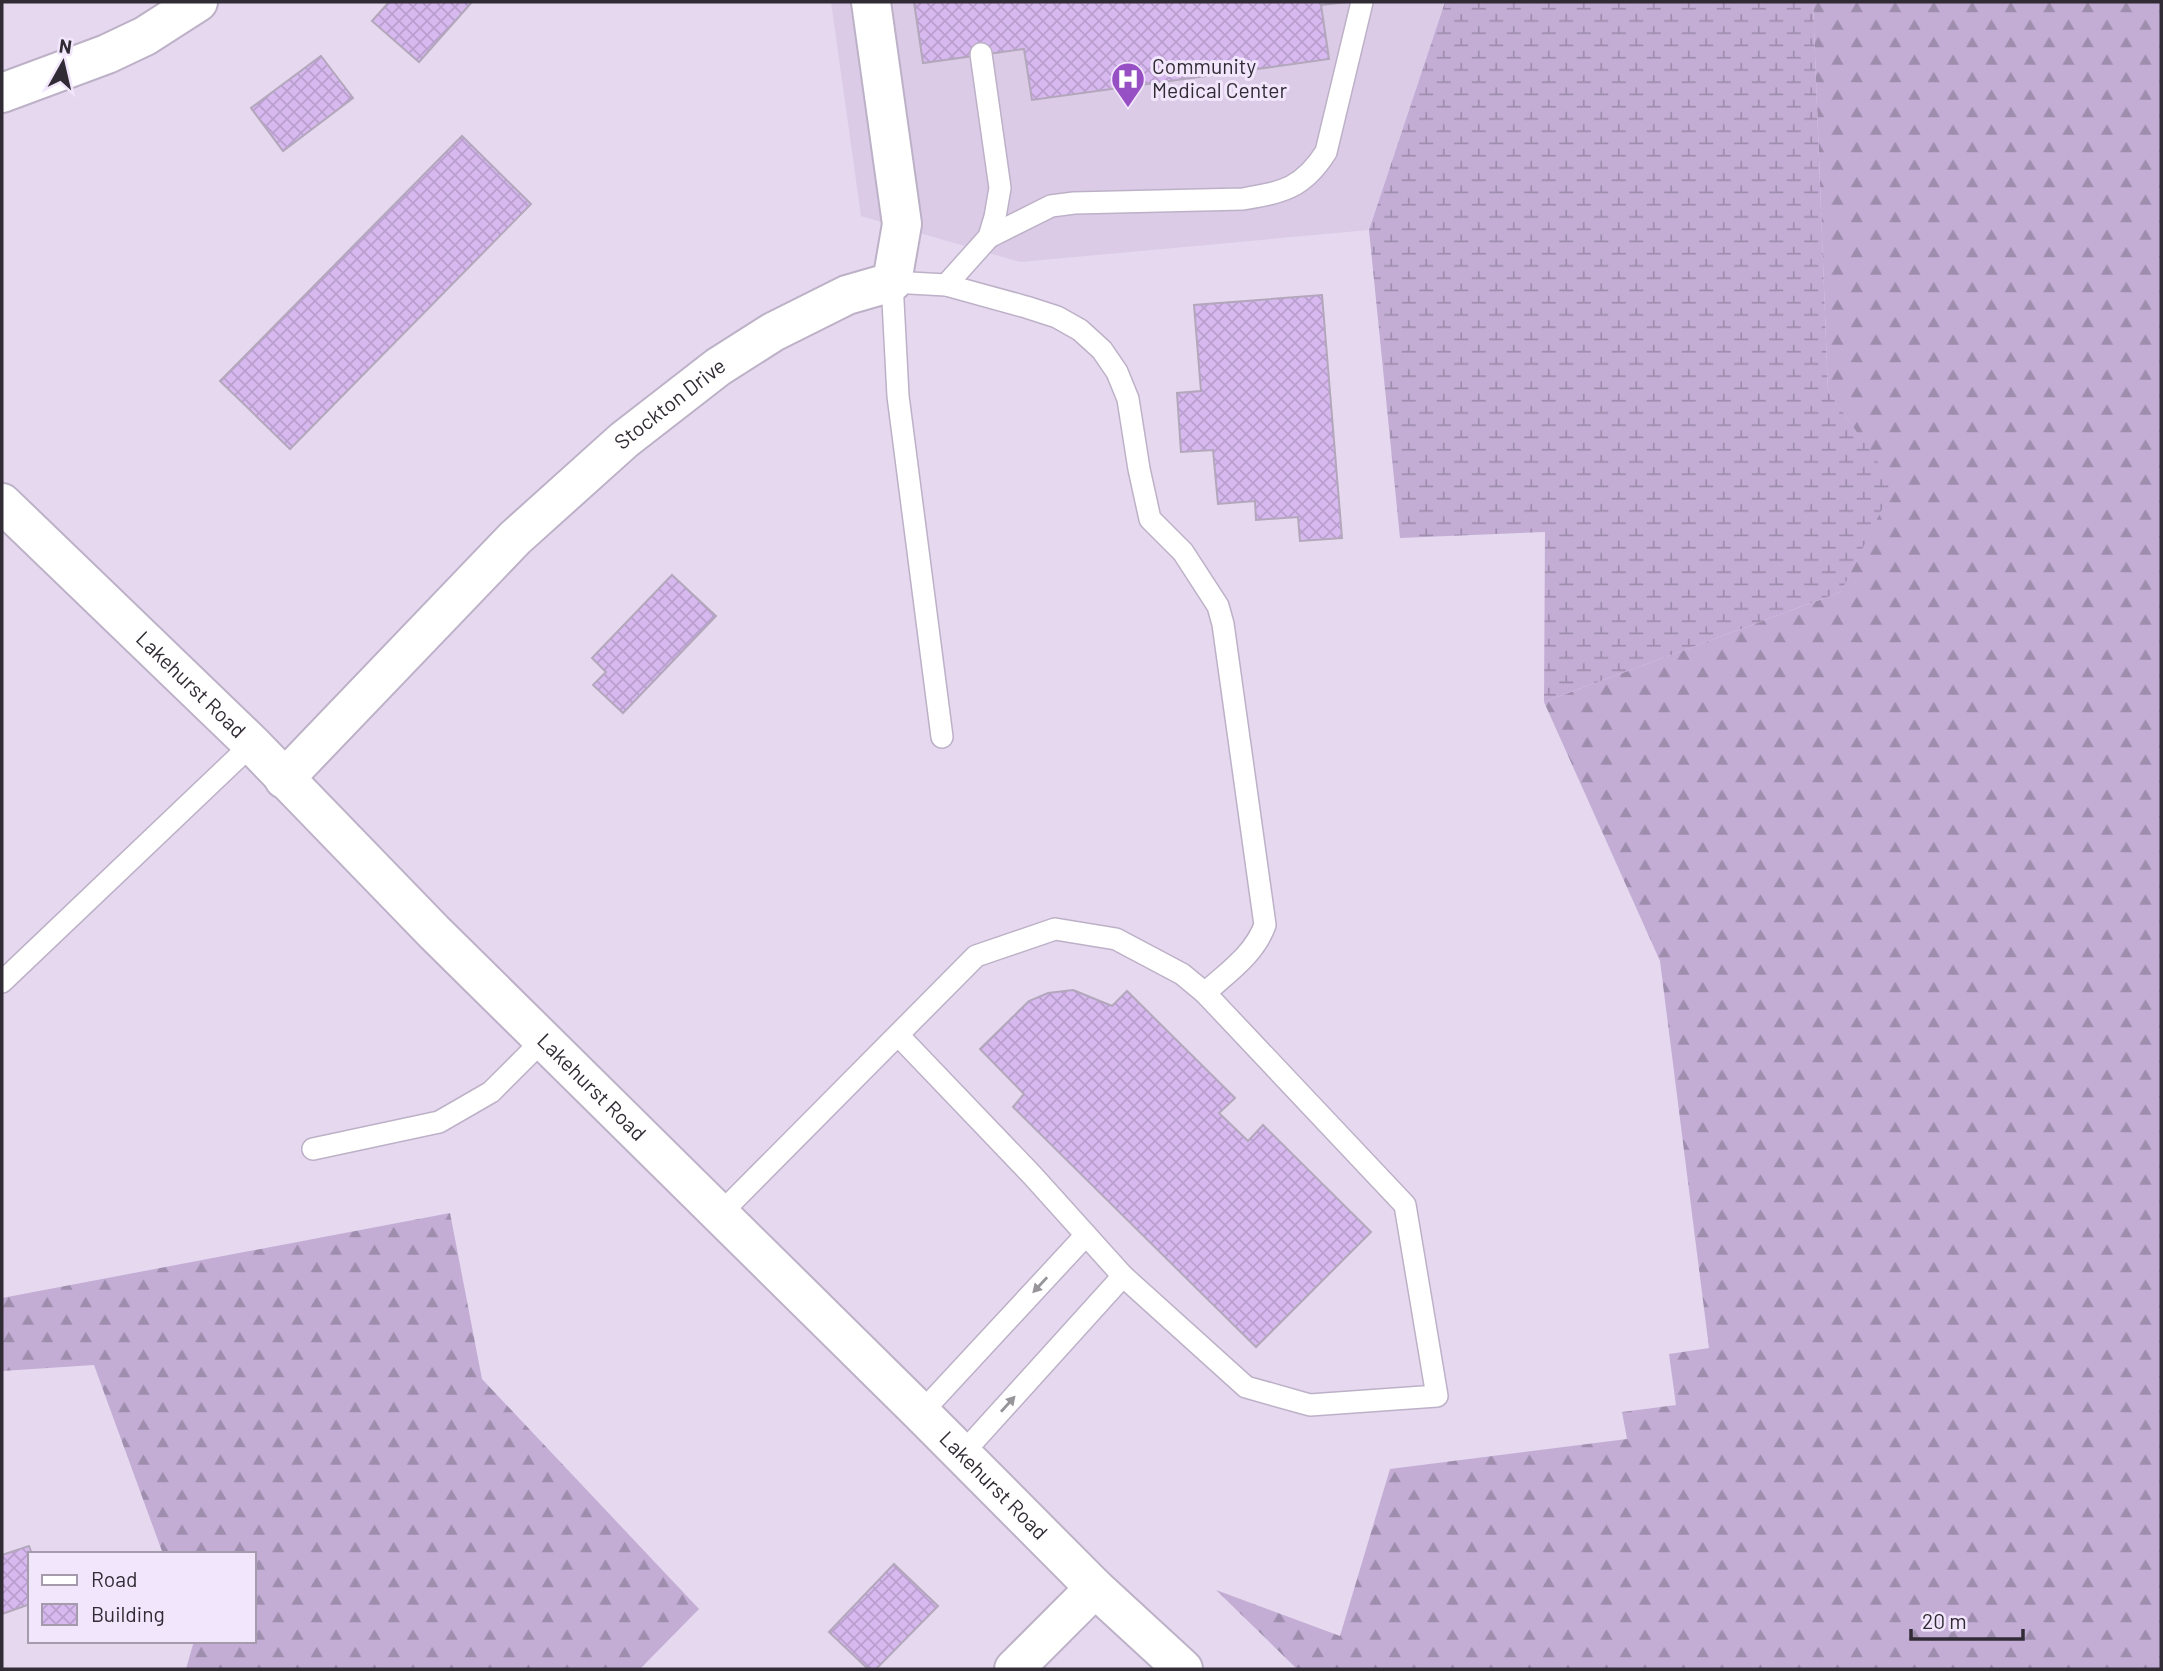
<svg xmlns="http://www.w3.org/2000/svg" width="2163" height="1671" font-family="Barlow,sans-serif">
<defs>
<pattern id="forest-firs" width="22" height="20" patternUnits="userSpaceOnUse" patternTransform="scale(1.75)"><rect width="22" height="20" fill="#c3add5"/><path d="M5 1l3.5 6h-7zM16 11l3.5 6h-7z" fill="#9f8dae"/></pattern>
<pattern id="wetland-marsh" width="20" height="14" patternUnits="userSpaceOnUse" patternTransform="scale(1.75)"><rect width="20" height="14" fill="#c3add5"/><path d="M1 5h8M5 5V1M11 12h8M15 12V8" fill="none" stroke="#9f8dae"/></pattern>
<pattern id="building-cross-hatch" width="8" height="8" patternUnits="userSpaceOnUse" patternTransform="scale(1.75)"><rect width="8" height="8" fill="#d7b9ef"/><path d="M0 0l8 8M0 8l8-8" fill="none" stroke="#b99fce"/></pattern>
</defs>
<rect width="100%" height="100%" fill="#e5d8ef"/>
<!-- built -->
<polygon fill="#dbcbe7" points="831,2 1445,2 1369,230 1020,262 861,216"/>
<!-- forest -->
<g fill="url(#forest-firs)">
<polygon points="1813,2 2161,2 2161,1669 1297,1669 1216,1590 1340,1636 1390,1469 1627,1439 1622,1412 1676,1405 1669,1354 1709,1348 1660,961 1544,702 1841,592 1893,485 1828,391"/>
<polygon points="450,1213 482,1379 699,1609 640,1669 186,1669 194,1641 254,1641 254,1554 163,1554 94,1365 2,1371 2,1298"/>
</g>
<!-- wetland -->
<polygon fill="url(#wetland-marsh)" points="1445,2 1813,2 1828,391 1894,485 1841,592 1544,702 1545,532 1400,538 1369,230"/>
<!-- building -->
<g fill="url(#building-cross-hatch)" stroke="#b3a7bc" stroke-width="2">
<polygon points="389,2 472,2 419,62 372,21"/>
<polygon points="914,2 1348,2 1321,5 1329,59 1032,100 1024,49 923,63"/>
<polygon points="321,56 353,98 283,151 251,108"/>
<polygon points="462,136 531,204 290,449 220,381"/>
<polygon points="1322,295 1342,538 1300,541 1298,517 1256,520 1255,501 1218,504 1213,450 1181,452 1177,393 1201,391 1194,305"/>
<polygon points="672,575 716,616 623,713 593,685 606,672 592,658"/>
<polygon points="1073,990 1112,1006 1127,991 1235,1098 1219,1113 1248,1141 1263,1125 1371,1232 1256,1347 1013,1107 1024,1094 980,1049 1029,1001 1048,993"/>
<polygon points="29,1546 32,1554 30,1554 30,1604 2,1614 2,1555"/>
<polygon points="894,1564 938,1606 876,1669 868,1669 829,1632"/>
</g>
<g fill="none" stroke-linecap="round" stroke-linejoin="round">
<!-- service casing -->
<g stroke="#bdb1c7" stroke-width="24">
<g id="service">
<polyline points="981,54 1000,188 995,217 989,237"/>
<path d="M946,285L989,237L1051,206L1074,203L1243,199C1284,192 1303,188 1326,152L1362,2"/>
<path d="M942,737L898,396L892,282L946,285L1026,307L1057,317L1080,330L1102,350L1117,372L1128,399L1139,469L1150,519L1183,552L1218,606L1223,624L1265,925C1254,955 1228,972 1205,993"/>
<polyline points="2,982 252,744"/>
<polyline points="313,1149 439,1122 491,1092 543,1040"/>
<polyline points="719,1215 976,956 1055,929 1116,939 1182,974 1205,993 1405,1205 1437,1396 1310,1405 1246,1387 1123,1276 1032,1175 898,1035"/>
<polyline points="921,1413 1086,1235"/>
<polyline points="962,1454 1123,1276"/>
</g>
</g>
<!-- minor casing -->
<g stroke="#bdb1c7" stroke-width="42">
<g id="minor">
<polyline points="2,93 107,54 145,36 198,2"/>
<path id="s1" d="M284,779L515,538L624,440L718,367L773,332L847,295L892,282L902,224L871,2"/>
<polyline points="1014,1669 1095,1588"/>
</g>
</g>
<!-- secondary casing -->
<g stroke="#bdb1c7" stroke-width="42">
<g id="secondary">
<path id="s2" d="M2,503L252,744L434,932L921,1413L1095,1588L1183,1669"/>
</g>
</g>
<!-- service -->
<use href="#service" stroke="#fff" stroke-width="21"/>
<!-- minor -->
<use href="#minor" stroke="#fff" stroke-width="38"/>
<!-- secondary -->
<use href="#secondary" stroke="#fff" stroke-width="38"/>
</g>
<!-- one-way arrows -->
<defs><path id="oneway-solid" d="M-6-.8H1V-3.2L6.5 0L1 3.2V.8H-6Z" transform="scale(1.75)"/></defs>
<g fill="#98959a">
<use href="#oneway-solid" transform="translate(1040 1285) rotate(133)"/>
<use href="#oneway-solid" transform="translate(1008 1404) rotate(-48)"/>
</g>
<!-- icons -->
<defs>
<g id="hospital-pin" transform="scale(1.75)"><path d="M0 17L-7.5 6A9.5 9.5 0 1 1 7.5 6Z" fill="#9750c4" stroke="#f2e6fc"/><path d="M-5-5h3v3.5h4V-5h3V5h-3V1.5h-4V5h-3Z" fill="#fff"/></g>
</defs>
<g fill-rule="evenodd">
<use href="#hospital-pin" x="1128" y="79"/>
</g>
<g text-anchor="middle" stroke-width="6" stroke-linejoin="round" paint-order="stroke">
<!-- poi labels -->
<g font-size="21" fill="#302b34" stroke="#f2e6fc" text-anchor="start">
<text x="1152" y="74">Community<tspan x="1152" dy="24">Medical Center</tspan></text>
</g>
<!-- street labels -->
<g font-size="21" fill="#302b34" stroke="#f2e6fc">
<text dy="7" stroke="none"><textPath href="#s1" startOffset="539">Stockton Drive</textPath></text>
<text dy="7" stroke="none"><textPath href="#s2" startOffset="262">Lakehurst Road</textPath></text>
<text dy="7" stroke="none"><textPath href="#s2" startOffset="830">Lakehurst Road</textPath></text>
<text dy="7" stroke="none"><textPath href="#s2" startOffset="1396">Lakehurst Road</textPath></text>
</g>
</g>
<!-- border -->
<rect width="2163" height="1671" fill="none" stroke="#302b34" stroke-width="7"/>
<!-- legend -->
<rect x="28" y="1552" width="228" height="91" fill="#f2e6fc" stroke="#a49bac" stroke-width="2"/>
<rect x="42" y="1575" width="35" height="10" fill="#ffffff" stroke="#a49bac" stroke-width="2"/>
<text x="91" y="1587" font-size="21" fill="#302b34">Road</text>
<rect x="42" y="1604" width="35" height="21" fill="url(#building-cross-hatch)" stroke="#a49bac" stroke-width="2"/>
<text x="91" y="1622" font-size="21" fill="#302b34">Building</text>
<!-- north arrow -->
<g transform="translate(63 63) rotate(8)" stroke="#f2e6fc" stroke-width="5" paint-order="stroke">
<path d="M0-5L12 26L0 18L-12 26Z" fill="#302b34"/>
<text y="-10" font-size="19" font-weight="bold" text-anchor="middle" fill="#302b34">N</text>
</g>
<!-- scale -->
<path d="M1911 1629v10h112v-10" fill="none" stroke="#302b34" stroke-width="3.5"/>
<text x="1922" y="1629" font-size="21" fill="#302b34" stroke="#f2e6fc" stroke-width="5" paint-order="stroke">20 m</text>
</svg>
